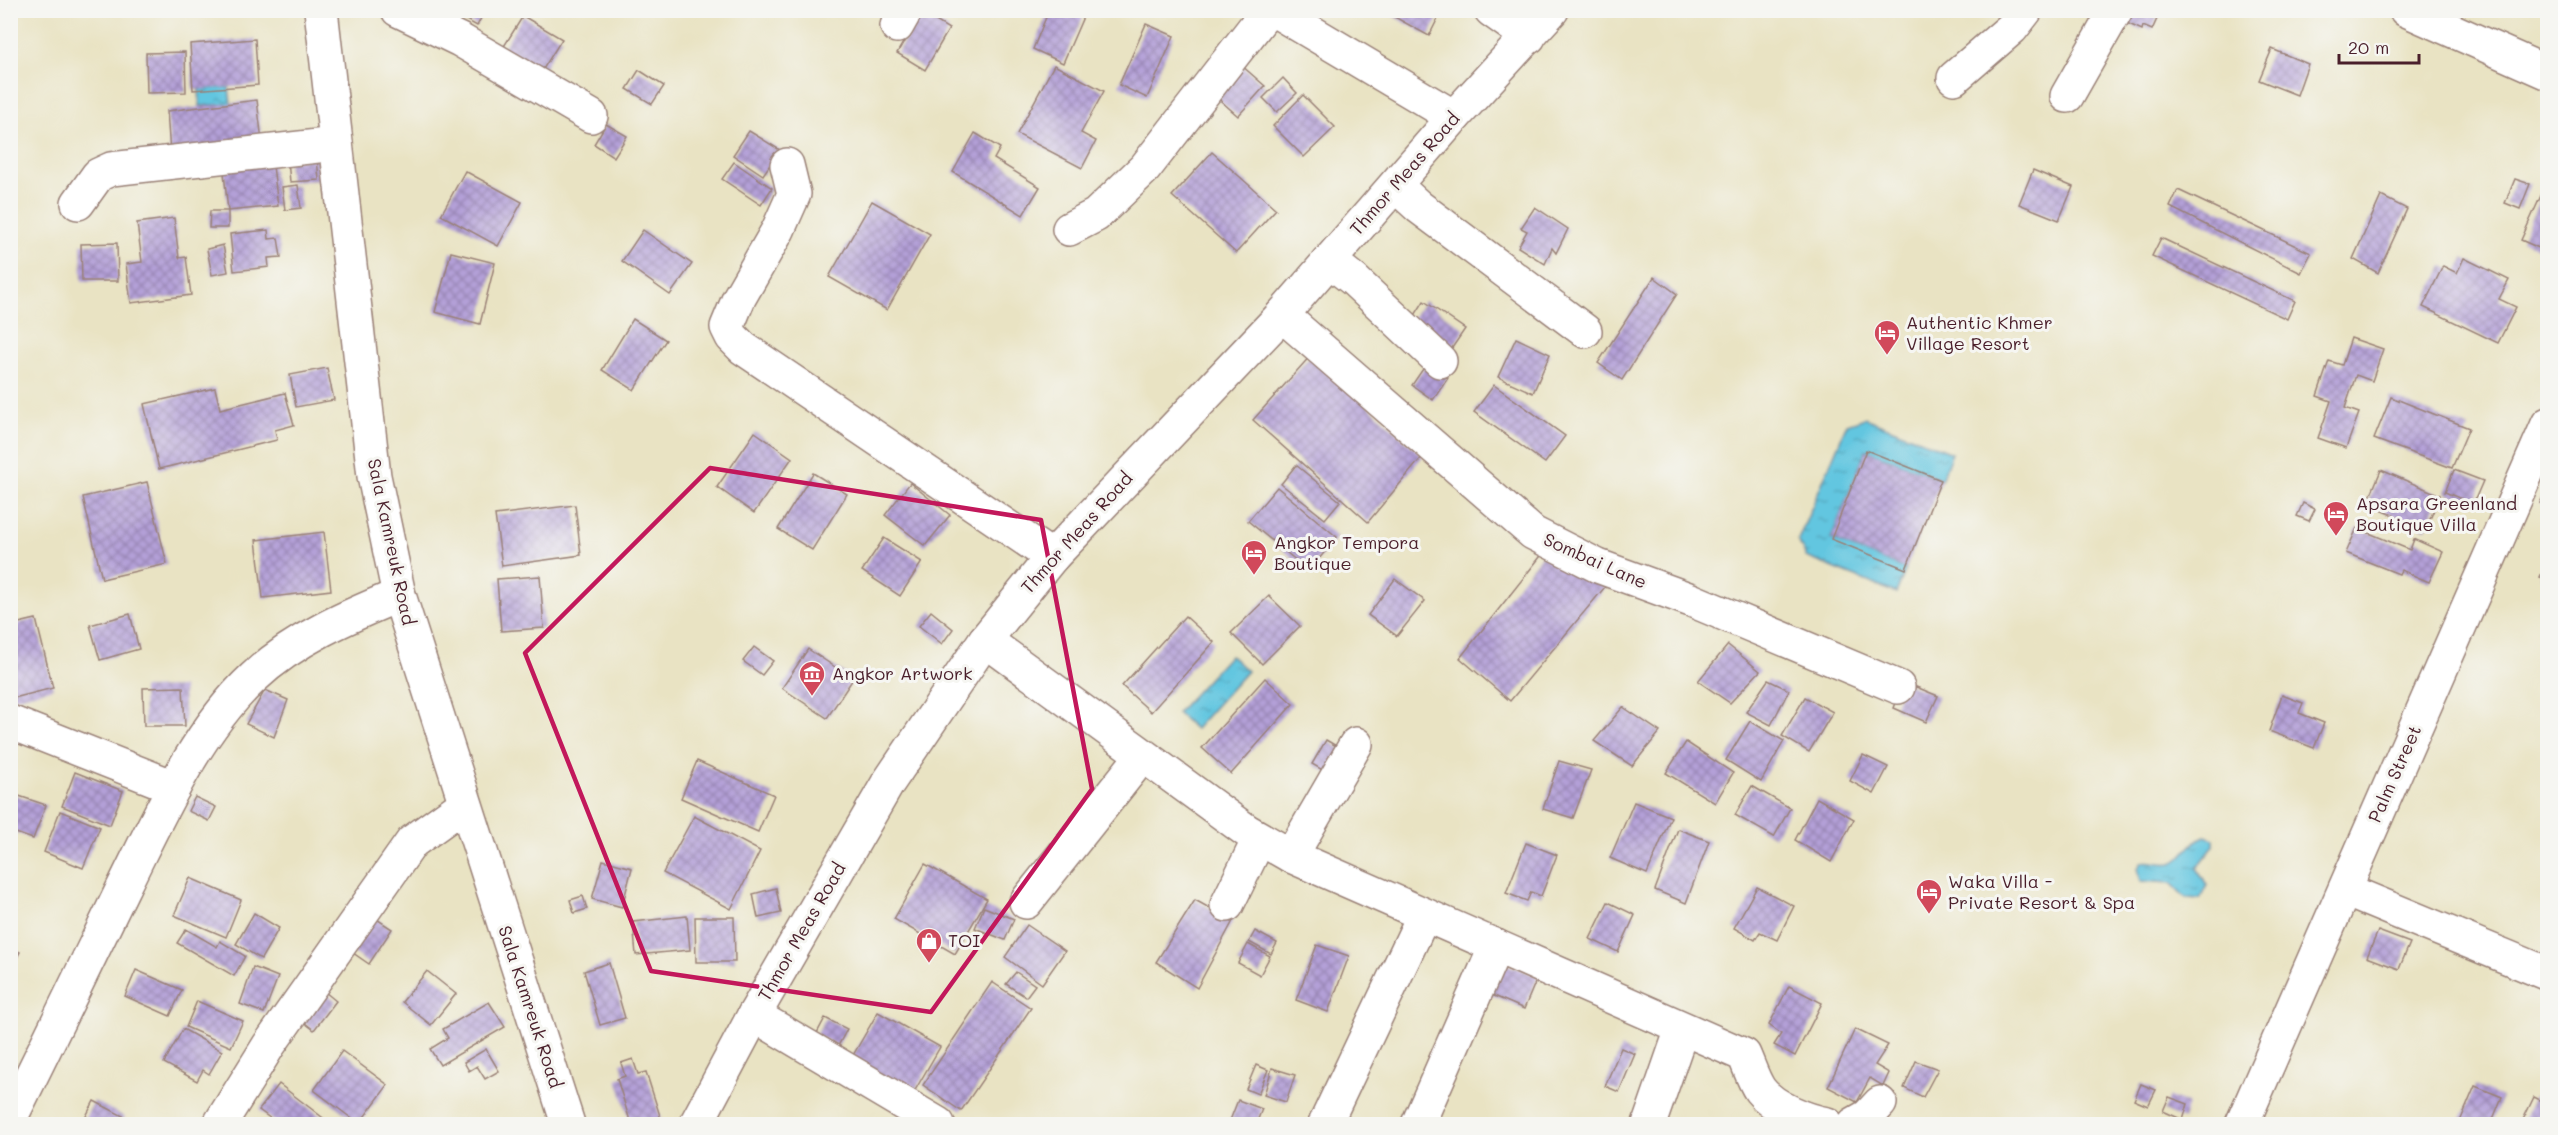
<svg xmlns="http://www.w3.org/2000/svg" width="2558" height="1135" font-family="Mali,sans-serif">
<defs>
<pattern id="water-ripples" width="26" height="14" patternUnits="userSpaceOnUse" patternTransform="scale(1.5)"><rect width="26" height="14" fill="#62c6e0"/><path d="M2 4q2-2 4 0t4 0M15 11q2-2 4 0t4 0" fill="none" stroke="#53a0b6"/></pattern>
<pattern id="building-cross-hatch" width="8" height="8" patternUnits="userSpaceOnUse" patternTransform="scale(1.5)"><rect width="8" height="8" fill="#b4a0d8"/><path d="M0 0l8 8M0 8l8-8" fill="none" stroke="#9482af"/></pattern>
</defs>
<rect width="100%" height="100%" fill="#f6f6f2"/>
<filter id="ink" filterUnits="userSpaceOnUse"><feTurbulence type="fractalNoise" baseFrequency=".0167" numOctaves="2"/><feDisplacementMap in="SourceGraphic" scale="12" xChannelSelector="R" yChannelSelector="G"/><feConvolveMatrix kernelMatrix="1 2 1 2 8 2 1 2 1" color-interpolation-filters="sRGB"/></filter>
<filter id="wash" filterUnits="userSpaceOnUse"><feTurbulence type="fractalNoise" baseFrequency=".008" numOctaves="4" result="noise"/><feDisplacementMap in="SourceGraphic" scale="24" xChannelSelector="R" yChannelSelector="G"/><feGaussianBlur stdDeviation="1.35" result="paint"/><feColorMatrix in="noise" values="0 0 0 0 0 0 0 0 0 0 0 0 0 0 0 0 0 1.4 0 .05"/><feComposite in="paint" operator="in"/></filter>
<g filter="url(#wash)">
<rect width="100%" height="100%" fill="#e9e3c3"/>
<!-- water -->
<g fill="url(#water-ripples)" stroke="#567286" stroke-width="1.5">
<polygon points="229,87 231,104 200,106 199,89"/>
<polygon points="1865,418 1952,453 1941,480 1866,450 1831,539 1906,569 1896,593 1806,557 1798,540 1847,424"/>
<polygon points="1230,655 1247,671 1195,729 1177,713"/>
<path d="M2205,836L2214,839V846L2197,868L2207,885L2200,899L2186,898L2171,883L2141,881L2138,869L2142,862C2151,860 2161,865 2171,863C2184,860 2187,843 2205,836Z"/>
</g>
<g id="blocks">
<!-- building -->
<g fill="url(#building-cross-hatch)">
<polygon points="448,10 485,10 477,26"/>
<polygon points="1049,10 1086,10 1063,63 1033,49"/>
<polygon points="1382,10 1442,10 1429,36"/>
<polygon points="2124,10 2161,10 2152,30 2143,26 2142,30 2120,20"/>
<polygon points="921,12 949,29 925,70 897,53"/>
<polygon points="523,16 562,39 540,74 501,51"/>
<polygon points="1146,24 1174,36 1147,98 1119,85"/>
<polygon points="255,39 258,85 193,90 190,44"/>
<polygon points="2272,49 2308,64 2297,95 2259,80"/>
<polygon points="185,52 186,92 147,93 146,53"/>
<polygon points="1054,65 1104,91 1081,133 1096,141 1082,168 1017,134"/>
<polygon points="1241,65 1265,86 1238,116 1214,95"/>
<polygon points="639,70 664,86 652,104 627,89"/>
<polygon points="1283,78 1297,93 1277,112 1263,98"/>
<polygon points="1303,95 1335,127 1304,157 1273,126"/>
<polygon points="257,100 262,141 170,153 167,111"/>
<polygon points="606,124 627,136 614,157 594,144"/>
<polygon points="749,131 780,150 763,175 733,155"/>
<polygon points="975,133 1000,148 994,159 1040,187 1023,215 953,172"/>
<polygon points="1212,152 1276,209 1236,253 1172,196"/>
<polygon points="272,158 278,206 228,211 223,163"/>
<polygon points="317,158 319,180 290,182 288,161"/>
<polygon points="734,162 772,188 761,205 722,179"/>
<polygon points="2033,170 2073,187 2059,220 2019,204"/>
<polygon points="465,171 522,202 498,246 441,215"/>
<polygon points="2515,179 2530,184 2520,209 2505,203"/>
<polygon points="2548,180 2548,252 2521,240"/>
<polygon points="298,185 301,208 285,210 282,187"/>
<polygon points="2178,190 2311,253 2301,273 2170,207"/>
<polygon points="2381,196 2407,209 2378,273 2353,259"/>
<polygon points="872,201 930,234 887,310 829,277"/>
<polygon points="1535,207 1568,229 1556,253 1552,248 1545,264 1518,247 1527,231 1521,228"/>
<polygon points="210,211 228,211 228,228 209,228"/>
<polygon points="174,218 179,258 186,257 191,295 131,303 126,264 142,262 137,223"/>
<polygon points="268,230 269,239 278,238 281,257 268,258 269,267 234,271 230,234"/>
<polygon points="643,230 692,264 670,295 622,261"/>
<polygon points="2161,238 2295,301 2287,319 2152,256"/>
<polygon points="117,243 118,281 82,281 81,244"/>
<polygon points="223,245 228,272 212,275 207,249"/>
<polygon points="451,252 495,263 480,324 435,312"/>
<polygon points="2464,258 2509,280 2499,299 2516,307 2498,343 2423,307 2443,266 2457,273"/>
<polygon points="1654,277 1677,294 1622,380 1598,363"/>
<polygon points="1424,301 1465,329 1450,351 1410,323"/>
<polygon points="633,319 666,340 634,390 602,370"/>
<polygon points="1516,338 1550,354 1533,393 1498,377"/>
<polygon points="2351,338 2383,349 2372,381 2356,375 2345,408 2359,413 2346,448 2318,438 2331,401 2317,396 2329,361 2342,365"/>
<polygon points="1312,354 1423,456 1368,522 1253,420"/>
<polygon points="1427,363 1448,378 1433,400 1412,385"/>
<polygon points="327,368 334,400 296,407 290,375"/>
<polygon points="1494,385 1565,436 1545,463 1474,412"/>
<polygon points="215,388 220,409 285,393 294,425 275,430 277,440 159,469 144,404"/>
<polygon points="2391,397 2469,428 2452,468 2374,439"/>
<polygon points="755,432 792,458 754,513 717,487"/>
<polygon points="1866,450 1941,480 1906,569 1831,539"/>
<polygon points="1296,465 1340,501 1325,519 1281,484"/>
<polygon points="2381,470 2440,495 2426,529 2367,504"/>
<polygon points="2454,470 2483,481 2473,504 2445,492"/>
<polygon points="813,473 847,494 812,550 778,529"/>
<polygon points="147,482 167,564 102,579 83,497"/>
<polygon points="910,483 950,515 925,546 885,515"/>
<polygon points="1277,487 1337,537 1309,571 1248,521"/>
<polygon points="2548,487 2548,506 2540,503"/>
<polygon points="2303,503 2315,509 2309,521 2297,516"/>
<polygon points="575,505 581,555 502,566 495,515"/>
<polygon points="2357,528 2410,550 2414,539 2443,552 2429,582 2401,570 2399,574 2346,553"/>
<polygon points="324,532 331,590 263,598 256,540"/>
<polygon points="884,538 922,562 900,596 862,571"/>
<polygon points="1544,552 1605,587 1510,701 1460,658"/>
<polygon points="2548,559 2548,580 2540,577"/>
<polygon points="540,576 544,628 501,631 497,579"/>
<polygon points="1395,579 1425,601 1397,636 1368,615"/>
<polygon points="1269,596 1300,626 1262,664 1231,633"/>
<polygon points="931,611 953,629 942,644 919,626"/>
<polygon points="130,614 139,649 100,660 90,625"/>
<polygon points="1185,616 1214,642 1151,712 1122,686"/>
<polygon points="36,619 53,688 10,699 10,625"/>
<polygon points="1728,645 1760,671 1730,703 1698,681"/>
<polygon points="754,647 773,661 762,675 743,661"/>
<polygon points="808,649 853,679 827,718 782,688"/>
<polygon points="1265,678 1293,704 1231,774 1202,748"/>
<polygon points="1768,680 1789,690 1771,725 1746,712"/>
<polygon points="1904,682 1938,696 1926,722 1894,708"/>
<polygon points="183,687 185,726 144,726 143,688"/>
<polygon points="265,690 288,700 274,737 246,724"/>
<polygon points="2282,695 2303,703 2299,713 2324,723 2314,748 2269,731"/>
<polygon points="1805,697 1833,712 1809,752 1782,736"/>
<polygon points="1623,707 1660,732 1632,766 1594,741"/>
<polygon points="1750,721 1784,741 1761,782 1726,760"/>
<polygon points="1326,740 1345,751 1331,775 1312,764"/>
<polygon points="1686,742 1733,773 1715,803 1666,773"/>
<polygon points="1863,755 1888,767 1874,794 1850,781"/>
<polygon points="697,761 774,795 758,832 681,798"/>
<polygon points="1559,761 1591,770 1573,818 1543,809"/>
<polygon points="75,772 123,791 110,825 62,806"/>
<polygon points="1752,786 1790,808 1774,837 1735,815"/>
<polygon points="10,793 46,805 33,839 10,831"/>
<polygon points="195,797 216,807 209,821 188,811"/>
<polygon points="1817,798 1854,819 1831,862 1795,840"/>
<polygon points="1634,802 1671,817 1647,874 1610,858"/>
<polygon points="60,811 100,827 83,868 44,852"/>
<polygon points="694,816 760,851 731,909 663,873"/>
<polygon points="1678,829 1709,841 1686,903 1655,890"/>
<polygon points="1526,843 1557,855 1541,896 1531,892 1527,901 1506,893"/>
<polygon points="603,860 632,868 622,907 592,899"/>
<polygon points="925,864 987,899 955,954 894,919"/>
<polygon points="190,878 241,900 226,937 174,915"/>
<polygon points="1757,887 1794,906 1777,940 1760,932 1755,940 1734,928"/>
<polygon points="776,888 781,913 758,918 753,894"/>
<polygon points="583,896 587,909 574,913 570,900"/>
<polygon points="1195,900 1233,921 1197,988 1156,962"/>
<polygon points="1608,902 1635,915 1618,952 1590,939"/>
<polygon points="984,907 1014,919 1005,940 975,928"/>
<polygon points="254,913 279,928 261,959 236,944"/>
<polygon points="369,914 392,929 369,964 346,948"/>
<polygon points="687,916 690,950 636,955 633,922"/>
<polygon points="695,917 734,917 735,962 696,962"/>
<polygon points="1027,925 1065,951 1042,984 1005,957"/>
<polygon points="186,929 217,947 220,941 245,956 234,976 177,943"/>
<polygon points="1255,931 1277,943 1271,954 1249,942"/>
<polygon points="2378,931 2410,943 2399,969 2367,957"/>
<polygon points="1248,944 1270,956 1260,975 1238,963"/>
<polygon points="1317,945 1349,956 1328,1012 1296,1000"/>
<polygon points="10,947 20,952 10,969"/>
<polygon points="1497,961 1538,976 1524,1009 1485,992"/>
<polygon points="609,963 625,1018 600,1025 584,971"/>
<polygon points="253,967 278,977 264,1013 240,1004"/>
<polygon points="136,970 182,990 170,1016 125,996"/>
<polygon points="427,971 456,994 431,1025 402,1002"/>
<polygon points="1016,972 1035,985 1026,997 1006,984"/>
<polygon points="992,982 1031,1008 961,1111 923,1085"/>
<polygon points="1789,986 1822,1003 1795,1056 1774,1045 1781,1034 1769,1025"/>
<polygon points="319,987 336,1001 314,1030 296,1016"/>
<polygon points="197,1001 243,1021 231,1047 186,1027"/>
<polygon points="489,1002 505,1027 440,1065 430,1049 448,1038 443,1029"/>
<polygon points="878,1012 940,1047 910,1099 848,1064"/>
<polygon points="825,1018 847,1029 838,1046 816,1035"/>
<polygon points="183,1029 222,1051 209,1074 203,1070 197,1081 164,1063"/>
<polygon points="1855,1029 1888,1045 1875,1065 1889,1073 1883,1086 1870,1078 1857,1102 1828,1087"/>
<polygon points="1621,1048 1635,1054 1619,1092 1605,1086"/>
<polygon points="486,1049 499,1071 485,1079 477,1066 469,1071 464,1062"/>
<polygon points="342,1051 388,1085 359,1124 314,1090"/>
<polygon points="633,1059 638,1074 646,1072 661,1119 644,1124 631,1124 617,1079 625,1076 621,1063"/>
<polygon points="1916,1061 1938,1069 1923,1097 1904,1088"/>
<polygon points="1256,1065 1268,1070 1258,1094 1246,1089"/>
<polygon points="1272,1068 1295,1075 1286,1102 1264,1095"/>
<polygon points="279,1084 331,1124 278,1124 259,1110"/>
<polygon points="2141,1084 2156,1090 2148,1106 2134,1100"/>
<polygon points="2475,1086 2502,1097 2491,1124 2459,1124"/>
<polygon points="2169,1097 2188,1104 2183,1120 2163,1111"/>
<polygon points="2534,1097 2548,1104 2548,1124 2521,1124"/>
<polygon points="1238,1100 1262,1109 1256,1124 1229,1123"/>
<polygon points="94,1101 125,1117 121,1124 82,1124"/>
</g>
</g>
</g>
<g filter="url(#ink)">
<use href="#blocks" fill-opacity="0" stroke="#9a8177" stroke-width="1.5"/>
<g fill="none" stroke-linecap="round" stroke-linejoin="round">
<!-- minor casing -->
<g stroke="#9a8177" stroke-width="36">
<g id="minor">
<polyline points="321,10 374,476 399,595 568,1124"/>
<polyline points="398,10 460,40 591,116"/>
<polyline points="1274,10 1454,117"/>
<polyline points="1491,10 1529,37"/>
<polyline points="2406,10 2548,73"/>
<polyline points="897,26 906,10"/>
<polyline points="1954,78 2012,28 2026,10"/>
<polyline points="2067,96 2116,10"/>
<polyline points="787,165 794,194 778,230 739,298 727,327 732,337 743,348 1052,557"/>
<polyline points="1396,186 1419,207 1585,331"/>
<polyline points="78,203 98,175 111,169 336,144"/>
<polyline points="1069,229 1096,215 1145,168 1268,10"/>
<polyline points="1330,261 1354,280 1440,361"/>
<polyline points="1282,315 1533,533 1598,566 1691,600 1898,687"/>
<path d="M985,640L1247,831L1291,856L1744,1055C1749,1066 1753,1080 1760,1090C1774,1108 1806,1120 1827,1124"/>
<polyline points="10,722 174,787"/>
<polyline points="1291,856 1356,744"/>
<polyline points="2345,890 2548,974"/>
<polyline points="1026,902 1142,756"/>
<polyline points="1227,905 1259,839"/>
<polyline points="754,1015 938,1124"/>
<path d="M10,1119C48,1043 85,966 122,890C157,820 195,732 253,678C294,639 348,616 399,595"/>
<polyline points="221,1122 269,1045 412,842 465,804"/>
<polyline points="696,1124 754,1015 888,783 985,640 1052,557 1282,315 1454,117 1552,10"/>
<polyline points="1325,1124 1424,915"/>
<polyline points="1418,1124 1496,946"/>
<polyline points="1649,1124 1682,1029"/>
<polyline points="1854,1124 1868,1116 1880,1103"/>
<polyline points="2242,1124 2548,424"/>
</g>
</g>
<!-- minor -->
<use href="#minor" stroke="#fff" stroke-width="33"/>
</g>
</g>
<!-- marked area -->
<path fill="none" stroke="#c2185b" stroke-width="4.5" stroke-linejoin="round" d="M710,468L1041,520L1092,789L931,1012L651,971L525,653Z"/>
<!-- icons -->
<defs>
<g id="hotel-pin" transform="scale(1.35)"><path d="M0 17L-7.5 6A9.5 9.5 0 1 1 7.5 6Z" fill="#d1495b" stroke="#f6f6f2"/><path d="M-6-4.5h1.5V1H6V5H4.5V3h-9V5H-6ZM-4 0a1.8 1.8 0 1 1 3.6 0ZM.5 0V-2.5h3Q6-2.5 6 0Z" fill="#fff"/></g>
<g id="museum-pin" transform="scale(1.35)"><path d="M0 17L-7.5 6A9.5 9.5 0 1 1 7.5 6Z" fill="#d1495b" stroke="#f6f6f2"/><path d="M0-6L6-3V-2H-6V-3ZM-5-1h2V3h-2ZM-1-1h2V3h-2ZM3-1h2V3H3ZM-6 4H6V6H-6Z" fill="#fff"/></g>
<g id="shop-pin" transform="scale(1.35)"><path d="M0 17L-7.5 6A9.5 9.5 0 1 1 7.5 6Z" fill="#d1495b" stroke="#f6f6f2"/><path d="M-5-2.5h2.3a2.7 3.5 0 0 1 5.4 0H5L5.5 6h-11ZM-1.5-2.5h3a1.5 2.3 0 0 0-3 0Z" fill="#fff"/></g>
</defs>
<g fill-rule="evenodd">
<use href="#hotel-pin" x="1887" y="333"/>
<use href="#hotel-pin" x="2336" y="514"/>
<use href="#hotel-pin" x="1254" y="553"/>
<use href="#museum-pin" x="812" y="674"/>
<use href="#hotel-pin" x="1929" y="892"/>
<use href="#shop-pin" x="929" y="941"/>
</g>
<g text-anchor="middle" stroke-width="6" stroke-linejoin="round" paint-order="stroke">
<!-- street labels -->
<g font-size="18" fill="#4a1f2b" stroke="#f6f6f2">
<text transform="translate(1405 174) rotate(-49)" y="6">Thmor Meas Road</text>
<text transform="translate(1077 533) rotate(-48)" y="6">Thmor Meas Road</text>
<text transform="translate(391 542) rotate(78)" y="6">Sala Kamreuk Road</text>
<text transform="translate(1595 561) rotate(24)" y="6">Sombai Lane</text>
<text transform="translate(2395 774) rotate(-66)" y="6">Palm Street</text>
<text transform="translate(802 932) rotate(-60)" y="6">Thmor Meas Road</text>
<text transform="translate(530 1007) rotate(72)" y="6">Sala Kamreuk Road</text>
</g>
<!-- poi labels -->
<g font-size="18" fill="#4a1f2b" stroke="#f6f6f2" text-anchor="start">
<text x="1906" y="329">Authentic Khmer<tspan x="1906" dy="21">Village Resort</tspan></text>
<text x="2356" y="510">Apsara Greenland<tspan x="2356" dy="21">Boutique Villa</tspan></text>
<text x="1274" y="549">Angkor Tempora<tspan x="1274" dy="21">Boutique</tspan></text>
<text x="832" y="680">Angkor Artwork</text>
<text x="1948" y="888">Waka Villa -<tspan x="1948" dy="21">Private Resort &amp; Spa</tspan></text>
<text x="948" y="947">TOI</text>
</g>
</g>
<!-- margin -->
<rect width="2558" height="1135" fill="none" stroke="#f6f6f2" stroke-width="36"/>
<!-- scale -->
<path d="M2339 54v9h80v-9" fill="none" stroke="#4a1f2b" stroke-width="3"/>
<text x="2348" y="54" font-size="18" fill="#4a1f2b" stroke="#f6f6f2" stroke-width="4.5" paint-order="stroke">20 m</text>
</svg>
